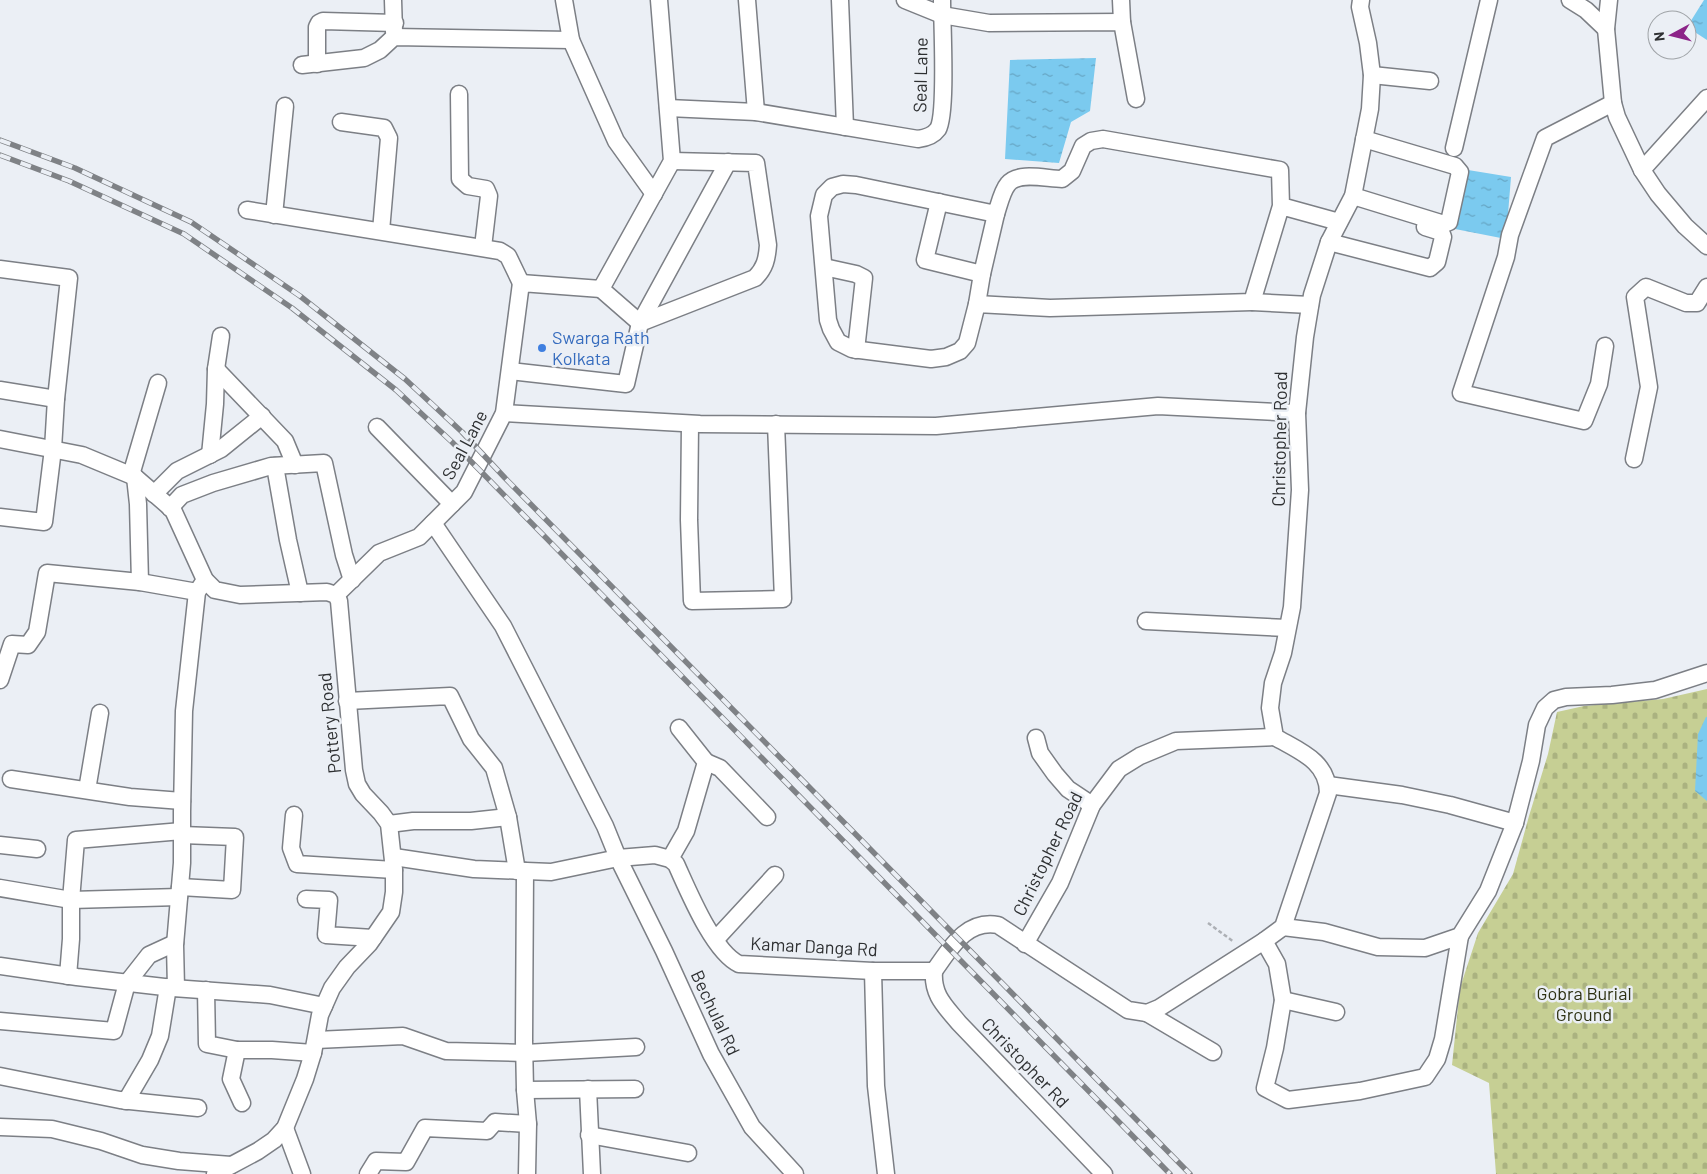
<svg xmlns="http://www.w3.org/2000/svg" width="1707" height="1174" font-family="Barlow,sans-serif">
<defs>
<pattern id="cemetery-stones" width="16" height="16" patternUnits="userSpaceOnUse" patternTransform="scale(1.25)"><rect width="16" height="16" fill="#c6cf94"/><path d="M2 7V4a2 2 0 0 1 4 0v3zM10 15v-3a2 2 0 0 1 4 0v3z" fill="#aab280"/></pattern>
<pattern id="water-ripples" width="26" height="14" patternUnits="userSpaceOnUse" patternTransform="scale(1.25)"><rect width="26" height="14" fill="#7bcaef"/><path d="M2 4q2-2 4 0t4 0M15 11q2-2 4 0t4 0" fill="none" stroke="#65a4c2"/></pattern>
</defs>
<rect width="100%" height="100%" fill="#ebeff5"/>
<!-- cemetery -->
<polygon fill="url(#cemetery-stones)" points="1707,689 1707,1174 1496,1174 1489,1083 1452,1065 1460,988 1478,933 1513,874 1529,816 1548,754 1557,712 1584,706 1663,699"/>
<!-- water -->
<g fill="url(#water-ripples)">
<polygon points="1704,0 1707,0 1707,40 1687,27"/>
<polygon points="1096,58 1090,111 1071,122 1059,163 1005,159 1010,60"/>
<polygon points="1468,170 1511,177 1506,239 1455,229"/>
<polygon points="1706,717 1707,717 1707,801 1695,791 1698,734"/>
</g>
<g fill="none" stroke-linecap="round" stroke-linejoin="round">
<!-- minor casing -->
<g stroke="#7c7f85" stroke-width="19">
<g id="minor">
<polyline points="393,0 394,32"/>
<polyline points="564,0 571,40 616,141 654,194"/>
<polyline points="747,0 756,112"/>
<polyline points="840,0 845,127"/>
<polyline points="905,0 942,15 989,23 1122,22 1136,99"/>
<polyline points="1121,0 1122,22"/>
<polyline points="1570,0 1586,10 1606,29"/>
<polyline points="1609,0 1606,29 1613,103 1617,117 1642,170 1658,194 1685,226 1707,246"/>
<polyline points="317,64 317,27 319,23 323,21 395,23"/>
<polyline points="302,65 364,58 380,50 394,37 571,40"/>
<polyline points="1372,75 1430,81"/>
<polyline points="459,94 460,179 468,186 486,189 489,196 483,247"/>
<path d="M668,108L756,112L918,139C926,138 933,136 938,129C947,113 942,24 942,0"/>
<polyline points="341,122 384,128 389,138 381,231"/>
<polyline points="1454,148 1489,0"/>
<polyline points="1642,170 1707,98"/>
<polyline points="1353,196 1444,224 1449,222 1460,172 1455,166 1364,139"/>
<polyline points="939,202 925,260 982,274 996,214"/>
<path d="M1281,206L1280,170L1103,139L1091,141L1083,146L1072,171L1062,179C1047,179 1018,171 1008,184C1002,191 999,205 996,214L856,185L843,184L832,187L824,195L819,216L828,320L831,329L838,342L852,349L931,359L946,357L960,351L967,343L977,304L1050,308L1252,302L1281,206L1339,222"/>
<polyline points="247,210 500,251 508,256 521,283"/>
<polyline points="274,215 285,106"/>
<polyline points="1329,242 1430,268 1437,262 1443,237 1441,232 1425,227"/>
<polyline points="824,267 856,274 864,278 856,350"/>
<polyline points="0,269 69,278 56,399 0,390"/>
<path d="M601,289L640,323L755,278C765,268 767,259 768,245L756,163L672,161"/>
<polyline points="1252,302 1310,305"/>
<polyline points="977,304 982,274"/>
<polyline points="1605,346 1599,384 1584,421 1461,393 1506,257 1510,235 1545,138 1613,103"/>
<polyline points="216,369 285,441 295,465"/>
<polyline points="510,371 626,384 640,323 728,162"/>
<polyline points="504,413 700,424 936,426 1158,406 1297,413"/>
<polyline points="690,424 689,520 692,601 783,599 776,424"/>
<polyline points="377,427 452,504"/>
<polyline points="0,439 82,455 135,477 173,510 205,580 215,590 240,595 327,592 336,595 339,601 354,770 357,784 363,794 381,813 389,824 394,870 394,892 391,912 369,944 347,967 332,988 320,1015 313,1053 305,1079 285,1128 274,1140 258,1151 215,1174"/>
<polyline points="210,455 215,404 216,369 221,336"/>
<polyline points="1634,459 1649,387 1635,297 1646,287 1686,303 1697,303 1707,287"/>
<polyline points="275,466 288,540 300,593"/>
<polyline points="131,475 158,383"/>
<polyline points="135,477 138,504 140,582"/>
<polyline points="154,494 177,471 221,449 262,416"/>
<polyline points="170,508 182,495 213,483 271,466 324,463 344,555 352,580"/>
<polyline points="0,517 44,522 53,449 56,399"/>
<polyline points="433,523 503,626 605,826 618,858 664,951 711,1054 752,1127 795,1174"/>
<polyline points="336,595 379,553 419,537 464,492 504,413 521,283 601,289 672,161 659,0"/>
<polyline points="1146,621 1287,628"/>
<polyline points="0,680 12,644 28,645 37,632 47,573 140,582 197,592"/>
<polyline points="347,701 450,696 471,739 494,768 508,817 517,871"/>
<polyline points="1036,738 1040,753 1055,774 1068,789 1092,805"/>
<polyline points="706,762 720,768 767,817"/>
<polyline points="11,779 130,797 182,801"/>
<polyline points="1328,785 1402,795 1450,805 1515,823"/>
<polyline points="87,790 100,713"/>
<polyline points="294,815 291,848 297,864 394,870"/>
<polyline points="389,824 413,821 471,821 508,817"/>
<polyline points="0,845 37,849"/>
<path d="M394,857L474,869L551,872L618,858L655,855L670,859L676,864C688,890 713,952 739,964L873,971H934"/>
<polyline points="670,859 686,831 706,762 679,728"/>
<polyline points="525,871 524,1041 525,1090 528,1124 527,1174"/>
<polyline points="180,887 232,890 235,837 182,835"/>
<polyline points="0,888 71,900 179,897"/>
<polyline points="306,899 329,900 326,935 373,938"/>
<polyline points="1283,927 1324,932 1378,947 1425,948 1460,936 1488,891 1515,823 1531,761 1537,725 1545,708 1554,700 1566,697 1612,695 1655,690 1707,673"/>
<polyline points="716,939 775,875"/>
<polyline points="1264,941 1277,964 1283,1000 1275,1048 1265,1088 1288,1100 1360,1091 1425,1077 1437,1059 1443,1039 1460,936"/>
<polyline points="1025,944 1060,883 1092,805 1119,769 1140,756 1176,741 1275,737"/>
<polyline points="0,966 77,977 173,988 270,995 324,1006"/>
<polyline points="873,971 876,1086 886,1174"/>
<path d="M934,971C950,949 966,919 998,925L1128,1010L1147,1013L1159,1008L1264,941L1283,927L1328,793C1328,761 1299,751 1275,737L1270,708L1273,683L1283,653L1292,607L1300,490L1297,413L1305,337L1312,295L1329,242L1353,196L1370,109L1372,75L1368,43L1360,7L1361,0"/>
<path d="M934,971C932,995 945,1006 959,1023L1104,1174"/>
<polyline points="68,976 71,939 71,900 76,840 182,831"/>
<polyline points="176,988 175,945 182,863 182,812 184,711 197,592 205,580"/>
<polyline points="206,990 207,1044 237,1050"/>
<polyline points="1283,1000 1336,1012"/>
<polyline points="1147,1013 1213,1052"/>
<polyline points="0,1021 114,1031 127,983 149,955 175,943"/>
<polyline points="316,1040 403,1036 446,1051 525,1053 636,1047"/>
<polyline points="0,1076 120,1100 198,1108"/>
<polyline points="588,1089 592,1174"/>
<polyline points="525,1090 635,1089"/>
<polyline points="126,1101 150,1060 160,1036 168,987"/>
<polyline points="242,1103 231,1079 237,1050 272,1050 313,1053"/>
<polyline points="0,1127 52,1129 101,1141 142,1155 179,1161 231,1165"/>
<polyline points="285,1128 302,1174"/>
<polyline points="589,1135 688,1153"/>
<polyline points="368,1174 376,1161 406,1162 425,1128 487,1131 495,1122 528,1124"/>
</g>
</g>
<!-- path -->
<polyline stroke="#adb0b5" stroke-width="2.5" stroke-dasharray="4 2.5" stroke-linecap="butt" points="1208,923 1234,942"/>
<!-- minor -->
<use href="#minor" stroke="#fff" stroke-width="16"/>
<!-- rail casing -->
<g stroke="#7f8286" stroke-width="5.5">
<g id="rail">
<polyline points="0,140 75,168 191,222 300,296 405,379 462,432 505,478 1190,1174"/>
<polyline points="0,155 69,181 184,234 292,308 396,390 452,442 1170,1174"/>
</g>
</g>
<!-- rail -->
<use href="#rail" stroke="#ebeff5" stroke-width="4" stroke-dasharray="11" stroke-linecap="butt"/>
</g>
<!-- markers -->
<circle fill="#3f7fe0" stroke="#ebeff5" stroke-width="2" cx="542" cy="348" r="5"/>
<g text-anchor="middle" stroke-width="5" stroke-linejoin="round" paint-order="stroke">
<!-- street labels -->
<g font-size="18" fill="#2e3032" stroke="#ebeff5">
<text transform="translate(921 75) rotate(-89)" y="6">Seal Lane</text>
<text transform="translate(1280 439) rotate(-89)" y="6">Christopher Road</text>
<text transform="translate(465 445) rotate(-62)" y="6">Seal Lane</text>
<text transform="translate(330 723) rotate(-96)" y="6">Pottery Road</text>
<text transform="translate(1048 854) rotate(-64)" y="6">Christopher Road</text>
<text transform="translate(814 947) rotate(3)" y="6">Kamar Danga Rd</text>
<text transform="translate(715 1013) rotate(65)" y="6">Bechulal Rd</text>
<text transform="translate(1025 1063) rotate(46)" y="6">Christopher Rd</text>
</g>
<!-- shop labels -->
<g font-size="18" fill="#366cbe" stroke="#ebeff5" text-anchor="start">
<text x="552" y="344">Swarga Rath<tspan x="552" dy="21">Kolkata</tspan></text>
</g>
<!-- park labels -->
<g font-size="18" fill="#2d3112" stroke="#ebeff5">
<text x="1584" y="1000">Gobra Burial<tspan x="1584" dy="21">Ground</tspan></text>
</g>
</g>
<!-- north arrow -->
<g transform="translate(1672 35) rotate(263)"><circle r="24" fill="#ebeff5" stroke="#9fa3a7"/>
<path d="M0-4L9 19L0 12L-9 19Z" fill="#8c2388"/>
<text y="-8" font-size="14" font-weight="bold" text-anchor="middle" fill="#2e3032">N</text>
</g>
</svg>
